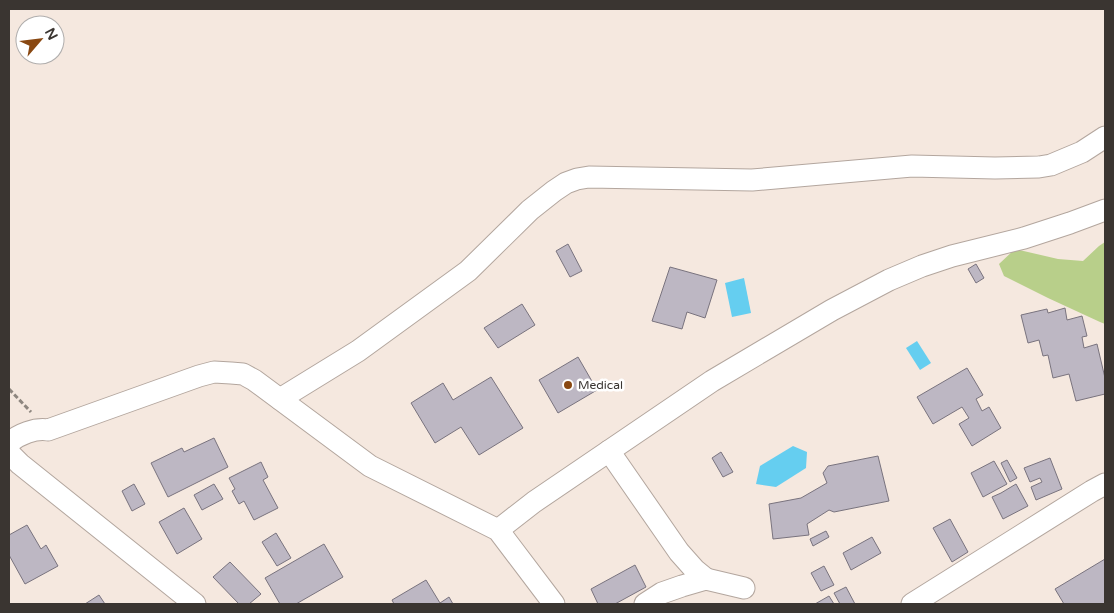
<svg xmlns="http://www.w3.org/2000/svg" width="1114" height="613" font-family="'Varela Round',sans-serif">
<rect width="100%" height="100%" fill="#f5e8df"/>
<!-- green -->
<polygon fill="#b8cf8a" points="1105,242 1105,324 1100,322 1048,298 1004,276 999,264 1015,249 1058,259 1083,261 1099,246"/>
<!-- water -->
<g fill="#65cef0">
<polygon points="744,278 751,313 732,317 725,283"/>
<polygon points="917,341 931,363 920,370 906,348"/>
<polygon points="793,446 807,452 806,468 776,487 756,484 760,466"/>
</g>
<!-- building -->
<g fill="#bdb7c3" stroke="#79737e">
<polygon points="568,244 582,271 570,277 556,251"/>
<polygon points="976,264 984,278 976,283 968,269"/>
<polygon points="670,267 717,280 705,318 687,312 682,329 652,321"/>
<polygon points="522,304 535,325 498,348 484,328"/>
<polygon points="1065,308 1067,320 1082,316 1087,336 1082,337 1084,348 1097,344 1105,378 1105,394 1076,401 1069,374 1053,378 1048,355 1043,356 1039,340 1028,343 1021,315 1047,309 1048,313"/>
<polygon points="578,357 597,390 558,413 539,380"/>
<polygon points="967,368 983,395 976,399 982,411 989,407 1001,428 972,446 959,424 969,418 962,407 933,424 917,397"/>
<polygon points="491,377 523,428 479,455 461,427 435,443 411,403 443,383 453,400"/>
<polygon points="214,438 228,467 168,497 151,463 182,448 184,452"/>
<polygon points="721,452 733,472 723,477 712,458"/>
<polygon points="878,456 889,501 834,512 829,510 807,524 809,535 773,539 769,504 801,498 827,483 823,473 828,466"/>
<polygon points="1050,458 1062,489 1036,500 1031,487 1042,482 1040,478 1030,482 1024,468"/>
<polygon points="1007,460 1017,478 1010,482 1001,463"/>
<polygon points="994,461 1007,484 983,497 971,473"/>
<polygon points="261,462 268,477 263,480 278,508 254,520 244,501 239,504 232,491 235,489 229,478"/>
<polygon points="134,484 145,504 132,511 122,491"/>
<polygon points="214,484 223,499 202,510 194,495"/>
<polygon points="1016,484 1028,506 1003,519 992,497 1001,493"/>
<polygon points="184,508 202,539 177,554 159,522"/>
<polygon points="950,519 968,552 952,562 933,528"/>
<polygon points="27,525 41,549 46,545 58,566 25,584 9,555 9,535"/>
<polygon points="826,531 829,537 813,546 810,539"/>
<polygon points="276,533 291,558 277,566 262,542"/>
<polygon points="872,537 881,553 851,570 843,553"/>
<polygon points="324,544 343,577 296,604 280,604 265,578"/>
<polygon points="1105,559 1105,604 1064,604 1055,589"/>
<polygon points="230,562 261,594 249,604 239,604 213,577"/>
<polygon points="635,565 646,587 615,604 598,604 591,589"/>
<polygon points="824,566 834,585 821,591 811,573"/>
<polygon points="426,580 440,603 449,597 453,604 394,604 392,600"/>
<polygon points="846,587 855,604 840,604 834,593"/>
<polygon points="99,595 105,604 85,604"/>
<polygon points="829,596 834,604 815,604"/>
</g>
<g fill="none" stroke-linecap="round" stroke-linejoin="round">
<!-- street casing -->
<g stroke="#b3a69e" stroke-width="23">
<g id="street">
<polyline points="280,399 358,351 468,271 530,210 554,191 566,183 577,179 589,177 752,180 912,166 995,168 1039,167 1051,165 1082,152 1105,137"/>
<polyline points="609,451 679,552 695,570 706,579"/>
<polyline points="498,530 534,502 712,381 832,310 889,280 922,266 952,256 1024,238 1070,223 1105,210"/>
<path d="M195,604L20,464L9,453V443C19,434 35,428 48,430L199,376L214,372L231,373L243,374L254,380L370,466L498,530L554,604"/>
<polyline points="645,604 662,593 682,586 706,579 744,588"/>
<polyline points="912,604 1092,491 1105,484"/>
</g>
</g>
<!-- path -->
<polyline stroke="#8e867f" stroke-width="3" stroke-dasharray="5 2.5" stroke-linecap="butt" points="9,389 31,412"/>
<!-- street -->
<use href="#street" stroke="#fff" stroke-width="21"/>
</g>
<!-- markers -->
<circle fill="#894812" stroke="#fff" stroke-width="2" cx="568" cy="385" r="5"/>
<g text-anchor="middle" stroke-width="5" stroke-linejoin="round" paint-order="stroke">
<!-- poi labels -->
<g font-size="12" fill="#3a3531" stroke="#fff" text-anchor="start">
<text x="578" y="389">Medical</text>
</g>
</g>
<!-- border -->
<rect width="1114" height="613" fill="none" stroke="#3a3531" stroke-width="20"/>
<!-- north arrow -->
<g transform="translate(40 40) rotate(62)"><circle r="24" fill="#ffffff" stroke="#b0aead"/>
<path d="M0-4L9 19L0 12L-9 19Z" fill="#894812"/>
<text y="-8" font-size="14" font-weight="bold" text-anchor="middle" fill="#3a3531">N</text>
</g>
</svg>
